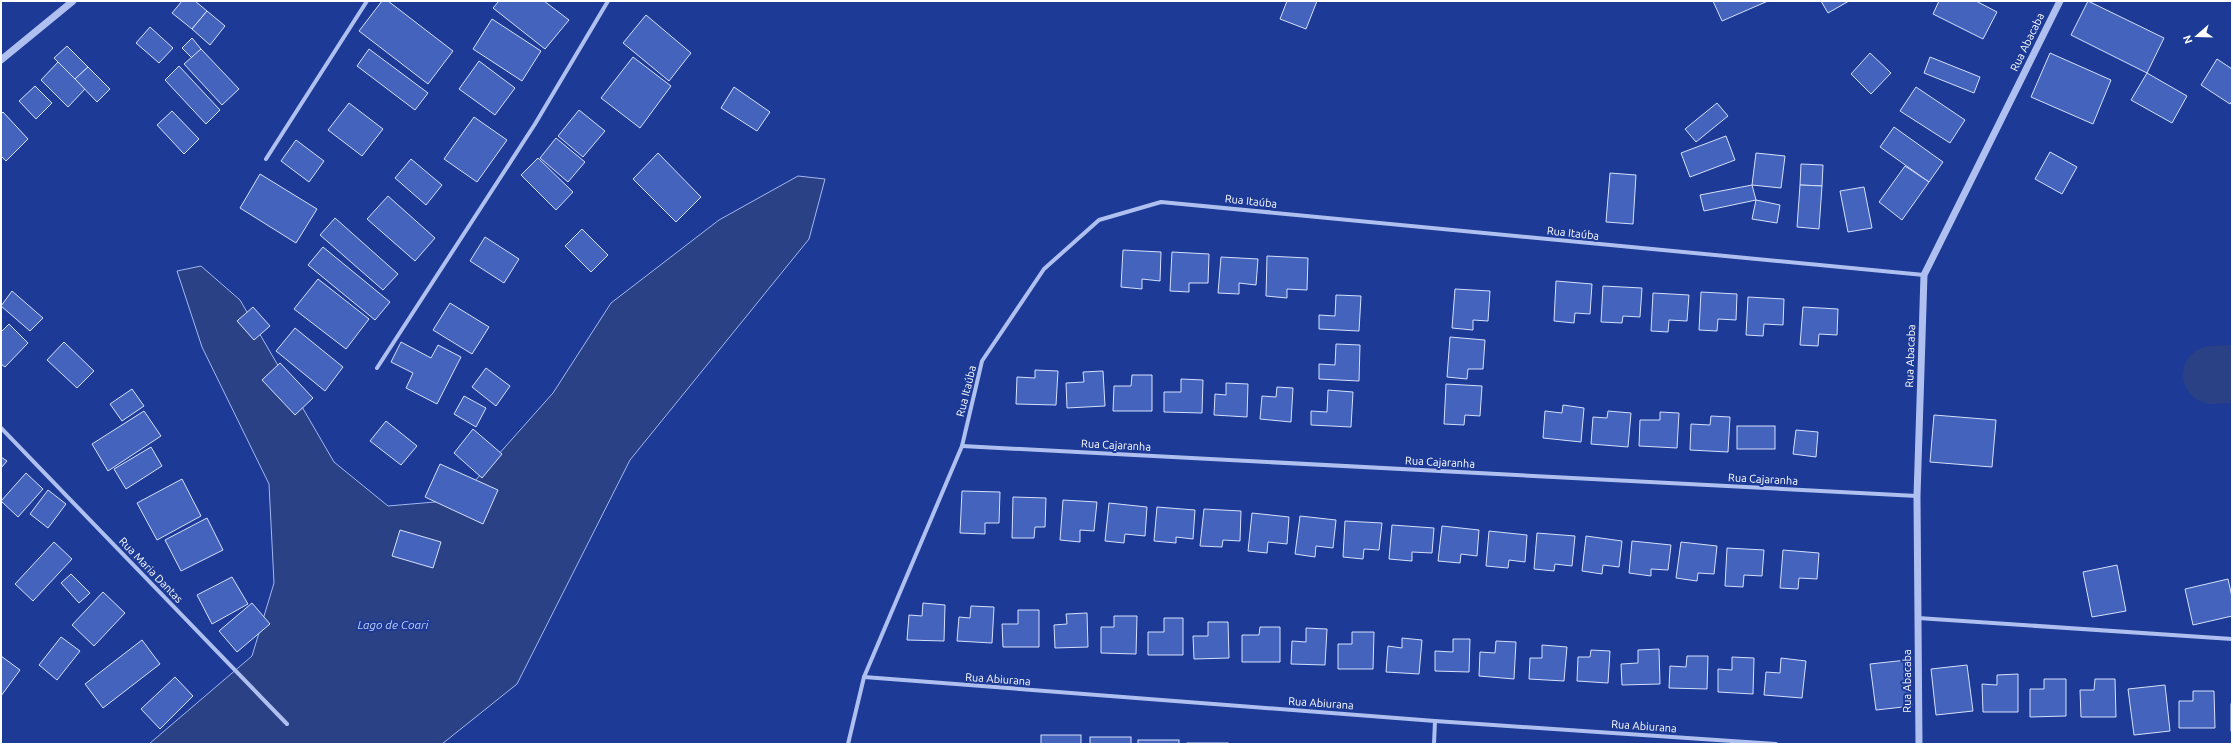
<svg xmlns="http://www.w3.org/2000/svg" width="2233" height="745" font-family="Ubuntu,sans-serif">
<rect width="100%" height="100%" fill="#1c3a96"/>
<!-- water -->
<polygon fill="#2b4186" stroke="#a3b8f1" points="798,176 825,179 809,239 630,460 517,684 442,744 149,744 252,656 274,583 269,484 202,347 177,271 201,266 240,300 334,462 388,506 458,500 553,393 611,303 719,220"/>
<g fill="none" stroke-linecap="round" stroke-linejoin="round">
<!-- river -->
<polyline stroke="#2b4186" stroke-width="58" points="2212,375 2232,374"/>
</g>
<!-- building -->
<g fill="#4463bd" stroke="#d6e0fb">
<polygon points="182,1 195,1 207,11 192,29 172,13"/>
<polygon points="382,1 388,1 453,51 428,84 359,31"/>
<polygon points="499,1 544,1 569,20 545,49 493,8"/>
<polygon points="1287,1 1317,1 1306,29 1280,19"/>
<polygon points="1713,1 1768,1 1722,21"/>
<polygon points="1821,1 1849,1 1828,13"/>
<polygon points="1939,1 1976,1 1997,12 1983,39 1933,14"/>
<polygon points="2088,1 2164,38 2147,73 2071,35"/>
<polygon points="207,11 225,26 210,45 192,29"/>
<polygon points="646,15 691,53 669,81 623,43"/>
<polygon points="492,19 541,51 522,81 473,49"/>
<polygon points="150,27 173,48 159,63 136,43"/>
<polygon points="192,38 201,49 192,58 182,48"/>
<polygon points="67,46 88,67 75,79 54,58"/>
<polygon points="201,49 239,89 222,105 184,64"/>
<polygon points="369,49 428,93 415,110 357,66"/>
<polygon points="1870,53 1891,73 1871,94 1851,74"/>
<polygon points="2050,53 2111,80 2093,124 2031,97"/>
<polygon points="633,57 671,86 640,128 601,98"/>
<polygon points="1930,57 1980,77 1974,93 1924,73"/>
<polygon points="2217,59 2232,69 2232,101 2230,104 2201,85"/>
<polygon points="479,61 515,88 495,115 459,89"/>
<polygon points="58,62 85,89 68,107 41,80"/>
<polygon points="179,66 220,110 206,124 165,80"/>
<polygon points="88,67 110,89 97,102 75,79"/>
<polygon points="2147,73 2187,96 2172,123 2131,100"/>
<polygon points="35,86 52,103 36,119 19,101"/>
<polygon points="734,87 770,112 757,131 721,108"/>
<polygon points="1916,87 1965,120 1950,143 1900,111"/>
<polygon points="349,103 383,129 362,156 328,130"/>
<polygon points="1717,103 1728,116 1696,142 1685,129"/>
<polygon points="579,110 605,131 583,157 558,136"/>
<polygon points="172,111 199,139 184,154 157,125"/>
<polygon points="3,112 28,139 6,161 1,156 1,114"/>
<polygon points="474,117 507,140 477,182 444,159"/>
<polygon points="1894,127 1943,162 1929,182 1880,147"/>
<polygon points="1726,136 1735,160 1690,177 1681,153"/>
<polygon points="556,138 585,162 568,182 540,158"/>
<polygon points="296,140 324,161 309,182 281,161"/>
<polygon points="2050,152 2077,167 2062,194 2035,179"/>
<polygon points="658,153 701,197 676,222 633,179"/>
<polygon points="1756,153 1785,156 1781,188 1752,185"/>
<polygon points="538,158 573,192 556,210 521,175"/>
<polygon points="411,159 442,185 426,205 395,178"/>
<polygon points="1801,164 1823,165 1822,186 1800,185"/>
<polygon points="1905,166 1929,182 1902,220 1879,202"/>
<polygon points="1610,173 1636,175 1633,224 1606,222"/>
<polygon points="260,174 317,209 296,243 240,208"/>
<polygon points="1752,185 1756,200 1704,211 1700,195"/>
<polygon points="1800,185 1822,186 1819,229 1797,227"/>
<polygon points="1864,187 1872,228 1848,232 1840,191"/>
<polygon points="388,196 435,238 415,261 367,219"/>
<polygon points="1756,200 1780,205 1777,223 1752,219"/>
<polygon points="335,218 398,274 383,290 320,235"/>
<polygon points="582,229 608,255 591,272 565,246"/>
<polygon points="485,237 519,259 504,283 470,261"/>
<polygon points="323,247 390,302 375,320 308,265"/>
<polygon points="1123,250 1161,252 1160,281 1142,279 1142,289 1121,287"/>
<polygon points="1172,252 1209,254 1208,283 1189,283 1189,292 1170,291"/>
<polygon points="1267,256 1308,258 1307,290 1287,289 1287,298 1266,296"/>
<polygon points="1221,257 1258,259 1256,285 1239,283 1239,294 1218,293"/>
<polygon points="318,279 369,319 346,349 294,309"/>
<polygon points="1556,281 1592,284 1590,314 1575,313 1574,323 1554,321"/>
<polygon points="1603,286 1642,288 1640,317 1623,316 1622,323 1601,322"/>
<polygon points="1455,289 1490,291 1488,321 1473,320 1473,330 1452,328"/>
<polygon points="12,291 43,318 30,331 1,306"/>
<polygon points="1701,292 1737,294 1736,320 1718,319 1717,331 1699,330"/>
<polygon points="1653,293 1689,295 1687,321 1669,320 1668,332 1651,331"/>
<polygon points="1336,295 1361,296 1359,331 1319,329 1319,315 1335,316"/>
<polygon points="1748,297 1784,299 1783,325 1764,324 1763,336 1746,335"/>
<polygon points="450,303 489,327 472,354 433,330"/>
<polygon points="253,307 270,326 254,340 237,321"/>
<polygon points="1803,307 1838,309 1837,335 1819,334 1818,346 1800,345"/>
<polygon points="9,324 28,343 5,367 1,364 1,332"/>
<polygon points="295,328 343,367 325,391 276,351"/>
<polygon points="1450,337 1485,340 1483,369 1468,369 1467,379 1447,377"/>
<polygon points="64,342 94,371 77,388 47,360"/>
<polygon points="401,342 431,358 438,345 461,357 437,404 406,388 413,373 391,362"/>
<polygon points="1336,344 1360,345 1359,381 1319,379 1319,364 1335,365"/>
<polygon points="280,363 313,398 295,415 262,380"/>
<polygon points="486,368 510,386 496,406 472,387"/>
<polygon points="1035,370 1058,371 1056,405 1016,404 1017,377 1035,378"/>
<polygon points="1103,371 1105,406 1067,408 1066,383 1084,382 1083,372"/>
<polygon points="1132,375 1152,375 1152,411 1113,411 1114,386 1131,386"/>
<polygon points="1181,379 1203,380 1202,413 1164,412 1164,392 1181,392"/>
<polygon points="1226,383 1248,384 1247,417 1214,415 1215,394 1226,395"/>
<polygon points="1446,384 1482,386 1480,416 1465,415 1464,425 1444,424"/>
<polygon points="1277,387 1293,388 1291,422 1260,419 1262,396 1276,397"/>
<polygon points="132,389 144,406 122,421 110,404"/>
<polygon points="1328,390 1353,392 1351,427 1311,425 1311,411 1327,412"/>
<polygon points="464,396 486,408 476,427 454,414"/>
<polygon points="1563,405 1584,408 1581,442 1543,438 1545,411 1562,413"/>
<polygon points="144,411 161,436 108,471 92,444"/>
<polygon points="1608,411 1631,413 1628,447 1591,444 1593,417 1607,418"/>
<polygon points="1660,412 1679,413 1677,448 1639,446 1640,420 1660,420"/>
<polygon points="1934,415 1996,420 1992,467 1930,462"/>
<polygon points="1711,416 1730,417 1728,452 1690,450 1691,424 1710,425"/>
<polygon points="386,421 417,446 401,465 370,441"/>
<rect x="1737" y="426" width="38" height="23"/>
<polygon points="473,429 502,454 482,478 454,453"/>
<polygon points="1796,430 1818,432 1816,457 1793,454"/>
<polygon points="151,447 162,466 126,489 114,469"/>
<polygon points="1,457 7,461 1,468"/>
<polygon points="440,464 498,490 483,524 425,497"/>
<polygon points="26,473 43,489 18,517 1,501"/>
<polygon points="182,479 201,516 157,540 137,503"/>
<polygon points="48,490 66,504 48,528 30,514"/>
<polygon points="962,491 1000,492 999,523 985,523 985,534 960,533"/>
<polygon points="1013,497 1046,498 1045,527 1035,527 1034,538 1012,538"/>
<polygon points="1063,500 1097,502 1094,531 1080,530 1080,542 1060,540"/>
<polygon points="1109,503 1147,507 1145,536 1125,534 1124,543 1105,541"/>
<polygon points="1157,507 1195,510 1193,539 1176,537 1176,543 1154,541"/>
<polygon points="1204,509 1241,511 1240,541 1223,540 1222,547 1200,546"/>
<polygon points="1252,513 1289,517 1287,544 1268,542 1267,553 1248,551"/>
<polygon points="1300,516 1336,520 1333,548 1316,546 1315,557 1295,554"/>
<polygon points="207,518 223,550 181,571 165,540"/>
<polygon points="1345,521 1382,523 1379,550 1364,549 1363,559 1343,557"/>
<polygon points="1392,525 1434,528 1432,553 1412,552 1412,561 1389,559"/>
<polygon points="1442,526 1479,530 1477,556 1461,554 1460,563 1438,561"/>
<polygon points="400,530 441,542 433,568 392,556"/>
<polygon points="1489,531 1527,535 1525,562 1509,560 1508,568 1486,566"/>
<polygon points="1537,533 1575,536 1572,566 1555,564 1554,571 1534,569"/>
<polygon points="1586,536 1622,541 1619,567 1603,565 1602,574 1582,571"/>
<polygon points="1632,541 1671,545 1668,570 1651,569 1651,576 1629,573"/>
<polygon points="54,542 72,559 33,601 15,584"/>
<polygon points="1681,542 1717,546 1714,574 1698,573 1697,581 1676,578"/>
<polygon points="1727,548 1764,550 1762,576 1744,575 1743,587 1725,586"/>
<polygon points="1783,550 1819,553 1817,579 1799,578 1798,589 1780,588"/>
<polygon points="2117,565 2126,611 2092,617 2083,572"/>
<polygon points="71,574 90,593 79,603 61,583"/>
<polygon points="232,577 248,604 212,624 197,595"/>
<polygon points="2228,579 2232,597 2232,616 2193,625 2185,589"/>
<polygon points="103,592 125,613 94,646 72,625"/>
<polygon points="252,603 270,624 237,652 219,631"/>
<polygon points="923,603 945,605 944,641 907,640 909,615 922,616"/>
<polygon points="971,606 994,607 992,643 957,641 959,617 970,618"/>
<polygon points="1018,610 1039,610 1039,647 1003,647 1002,624 1018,624"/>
<polygon points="1087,613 1088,647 1055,648 1054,625 1067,624 1066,614"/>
<polygon points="1114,616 1137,616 1136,654 1101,653 1101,627 1114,627"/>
<polygon points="1164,618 1183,618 1183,655 1148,655 1148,632 1164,632"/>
<polygon points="1208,622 1228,622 1229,658 1194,659 1193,636 1208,636"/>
<polygon points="1260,627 1280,627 1280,662 1242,662 1242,635 1259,635"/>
<polygon points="1306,628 1327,629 1325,665 1291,664 1292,641 1306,642"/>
<polygon points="1352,632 1374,632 1373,669 1338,669 1338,644 1352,644"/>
<polygon points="61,637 80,651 57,680 39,665"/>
<polygon points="1402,638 1422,640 1419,674 1386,672 1388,646 1402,648"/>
<polygon points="1453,639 1470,639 1469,672 1435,671 1435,651 1453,652"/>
<polygon points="142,640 160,664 103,708 85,684"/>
<polygon points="1496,641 1516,642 1514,679 1479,676 1480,652 1495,653"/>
<polygon points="1542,645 1567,647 1564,681 1529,679 1530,658 1542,658"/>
<polygon points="1659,649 1660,684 1622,685 1621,664 1638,663 1638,650"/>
<polygon points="1591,650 1610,651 1608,683 1577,681 1578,657 1590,657"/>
<polygon points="1,656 20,670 1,696"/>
<polygon points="1687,656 1708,656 1707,689 1669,688 1670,666 1686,667"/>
<polygon points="1732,657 1754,658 1753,694 1718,692 1718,669 1732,670"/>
<polygon points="1781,658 1806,661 1802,698 1764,695 1766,672 1780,673"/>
<polygon points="1907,660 1912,706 1876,710 1870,664"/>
<polygon points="1967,665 1973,711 1936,715 1931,669"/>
<polygon points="2018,674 2018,712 1983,712 1982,684 1997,685 1997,675"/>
<polygon points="175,677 193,696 160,729 141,709"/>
<polygon points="2044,679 2066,679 2066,716 2030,717 2030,689 2044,689"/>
<polygon points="2095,679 2115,679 2116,717 2081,717 2080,690 2094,690"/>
<polygon points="2165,685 2170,731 2134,735 2128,689"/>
<polygon points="2193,691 2214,691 2215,728 2179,728 2179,701 2193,701"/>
<rect x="2231" y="704" width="1" height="27"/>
<rect x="1041" y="735" width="40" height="9"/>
<rect x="1090" y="737" width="41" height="7"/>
<rect x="1138" y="740" width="41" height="4"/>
<rect x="1187" y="743" width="41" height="1"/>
</g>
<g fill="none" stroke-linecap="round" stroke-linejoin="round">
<!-- minor -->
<g stroke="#afc0f0" stroke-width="4">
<polyline points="266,159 367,1"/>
<polyline points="377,368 535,124 608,1"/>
<polyline points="1,428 287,724"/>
<polyline points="962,446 1917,496"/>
<polyline points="1918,618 2232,639"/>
<polyline points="864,677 1435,721 1776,744"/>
<polyline points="848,744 864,677 962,446 982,361 1044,269 1099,220 1161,202 1924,275"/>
<polyline points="1434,744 1435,721"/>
</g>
<!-- tertiary -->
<g stroke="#afc0f0" stroke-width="7">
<polyline points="1,60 73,1"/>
<polyline points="1919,744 1917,496 1924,275 2060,1"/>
</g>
</g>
<g text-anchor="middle" stroke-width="4" stroke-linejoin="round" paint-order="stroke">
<!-- street labels -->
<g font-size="11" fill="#fff" stroke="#1c3a96">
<text transform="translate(2027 42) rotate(-64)" y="4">Rua Abacaba</text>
<text transform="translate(1251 201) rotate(6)" y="4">Rua Itaúba</text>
<text transform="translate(1573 233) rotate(6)" y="4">Rua Itaúba</text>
<text transform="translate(1910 356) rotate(-88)" y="4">Rua Abacaba</text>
<text transform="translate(966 391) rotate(-76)" y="4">Rua Itaúba</text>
<text transform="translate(1116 445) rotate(3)" y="4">Rua Cajaranha</text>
<text transform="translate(1440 462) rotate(3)" y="4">Rua Cajaranha</text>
<text transform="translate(1763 479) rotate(3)" y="4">Rua Cajaranha</text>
<text transform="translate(151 570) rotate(46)" y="4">Rua Maria Dantas</text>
<text transform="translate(998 679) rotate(4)" y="4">Rua Abiurana</text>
<text transform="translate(1907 681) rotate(-90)" y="4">Rua Abacaba</text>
<text transform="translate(1321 703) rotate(4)" y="4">Rua Abiurana</text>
<text transform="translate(1644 726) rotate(4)" y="4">Rua Abiurana</text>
</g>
<!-- water labels -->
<g font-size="12" font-style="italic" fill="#bccbf6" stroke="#1c3a96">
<text x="393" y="629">Lago de Coari</text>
</g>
</g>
<!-- border -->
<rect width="2233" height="745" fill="none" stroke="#ffffff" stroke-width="4"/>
<!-- north arrow -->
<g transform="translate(2197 36) rotate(250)" stroke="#1c3a96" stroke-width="3" paint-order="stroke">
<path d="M0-3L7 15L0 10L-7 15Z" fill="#ffffff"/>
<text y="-6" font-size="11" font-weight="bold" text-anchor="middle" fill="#ffffff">N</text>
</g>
</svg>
